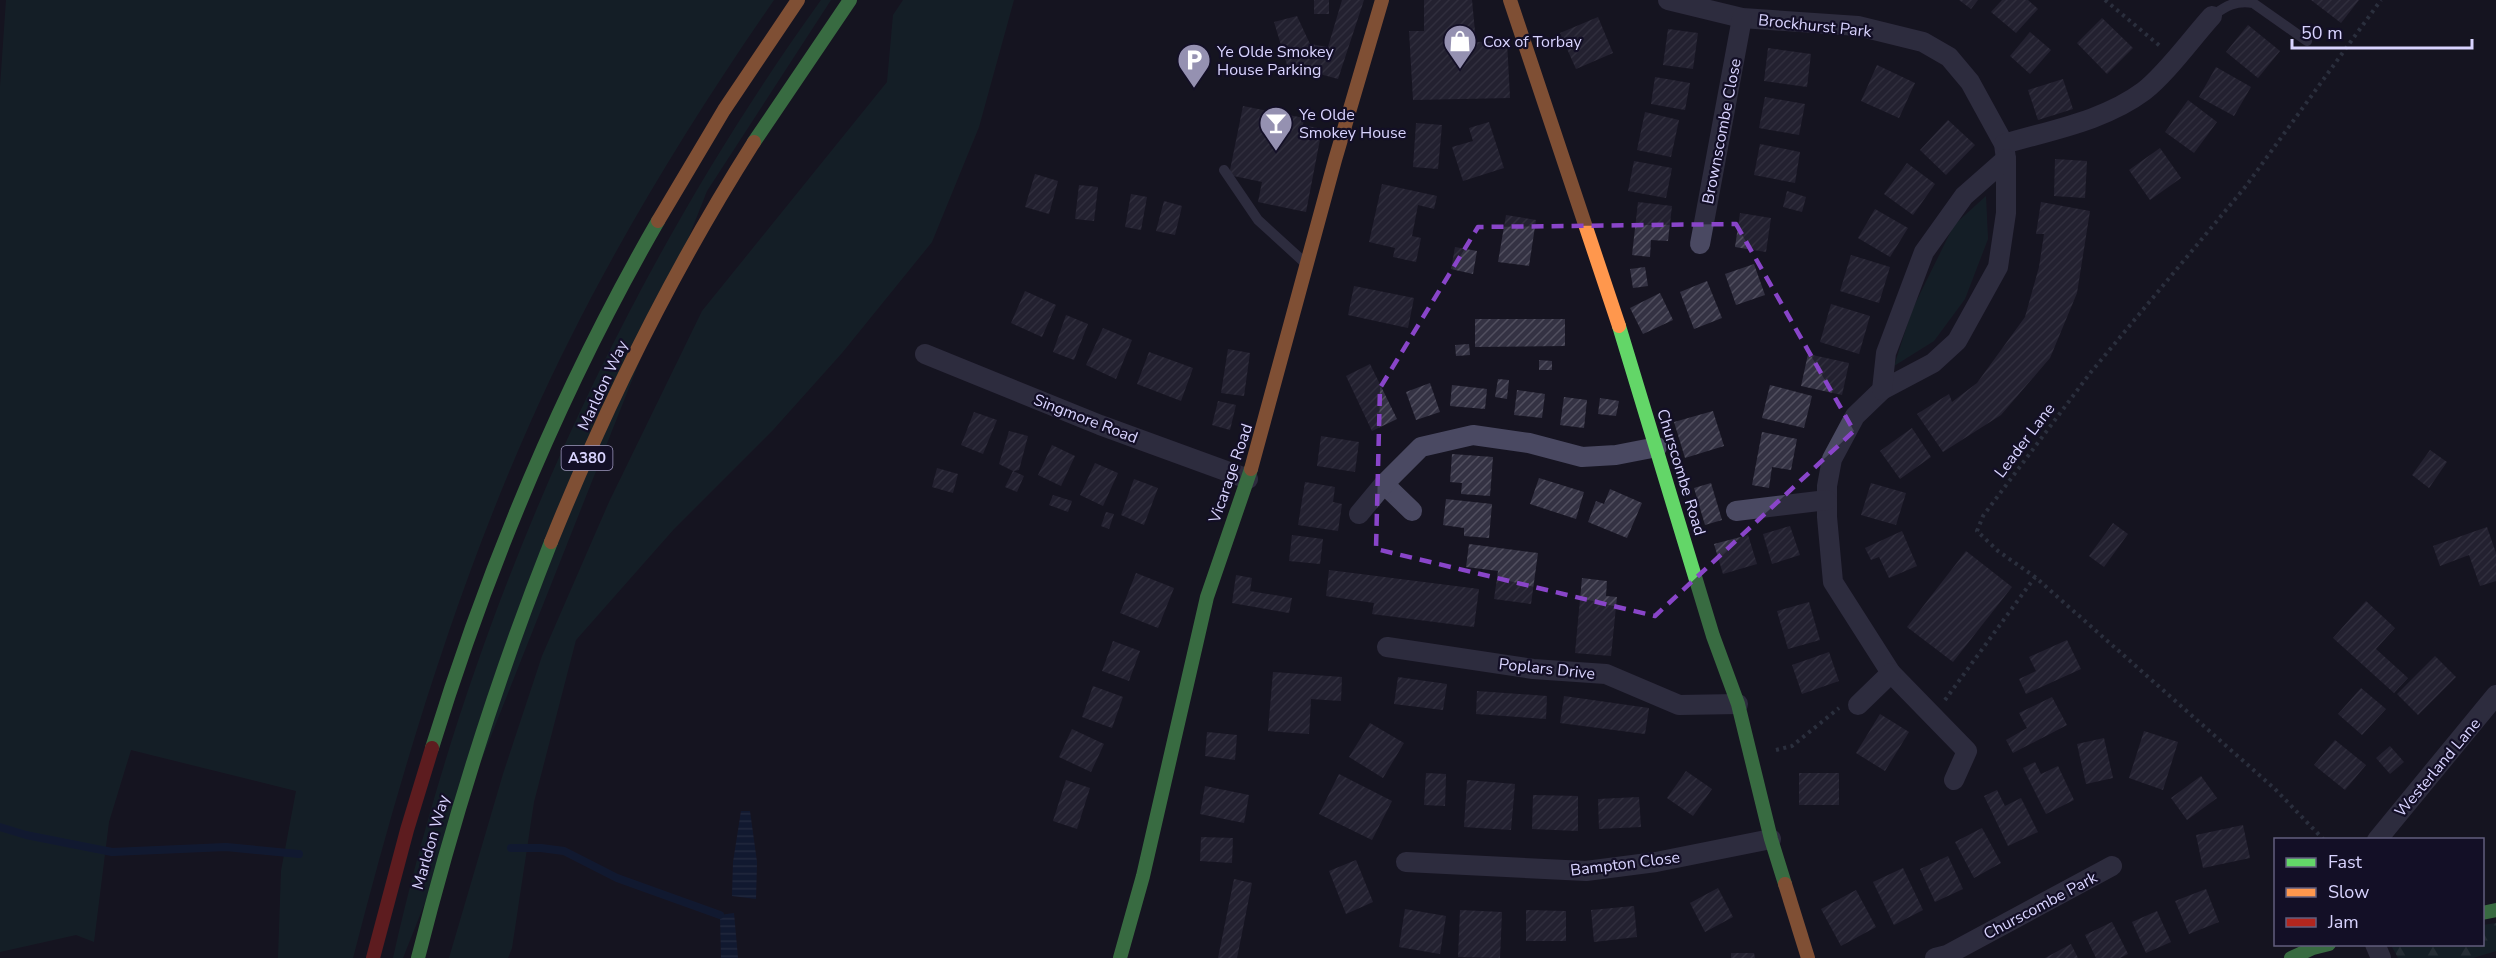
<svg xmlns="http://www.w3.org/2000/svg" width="2496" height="958" font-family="'Nunito Sans',sans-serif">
<defs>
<pattern id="forest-firs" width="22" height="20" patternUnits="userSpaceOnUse" patternTransform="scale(1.5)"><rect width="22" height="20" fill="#132c2d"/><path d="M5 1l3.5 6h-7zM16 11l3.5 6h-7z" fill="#354a4c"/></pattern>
<pattern id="water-rules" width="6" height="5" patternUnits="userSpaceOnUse" patternTransform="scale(1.5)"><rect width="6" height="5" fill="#0d2144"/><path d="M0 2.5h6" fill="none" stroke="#304060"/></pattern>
<pattern id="building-hatch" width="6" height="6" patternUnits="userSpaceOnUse" patternTransform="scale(1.5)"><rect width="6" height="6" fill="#343243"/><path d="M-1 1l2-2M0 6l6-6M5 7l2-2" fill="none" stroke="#514f5f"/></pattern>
</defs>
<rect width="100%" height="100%" fill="#161421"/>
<!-- green -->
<g fill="#132c2d">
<path d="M6,0H774C682,133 597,273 531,421C454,594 400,776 353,958H278L281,871L296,791L131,750L109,822L94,942L76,935L0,952V87Z"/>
<path d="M821,0H831L707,191L403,958H393C470,616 616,285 821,0Z"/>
<polygon points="903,0 1014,0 979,127 932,242 842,353 773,430 674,529 576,640 534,802 512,948 508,958 449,958 503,774 542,656 609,502 702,311 887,82 893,15"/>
<polygon points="1986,196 1988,239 1965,299 1934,341 1894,366 1912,310 1954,225"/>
</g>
<!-- forest -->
<polygon fill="url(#forest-firs)" points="2496,923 2496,951 2473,958 2398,958 2391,945 2482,944 2483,925"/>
<!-- water -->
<g fill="url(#water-rules)">
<polygon points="741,811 750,811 757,862 756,899 732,896 733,862"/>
<polygon points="734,913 738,958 721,958 720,915"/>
</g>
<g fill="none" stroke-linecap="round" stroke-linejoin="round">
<!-- stream -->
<g stroke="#0d2144" stroke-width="8">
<polyline points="0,827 26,835 112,852 226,847 299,854"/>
<polyline points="511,848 541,848 564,851 617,878 720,915"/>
</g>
</g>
<!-- building -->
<g fill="url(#building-hatch)">
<rect x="1314" y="0" width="15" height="14"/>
<polygon points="1342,0 1364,0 1338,79 1287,65 1274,22 1297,16 1310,44 1328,47"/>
<polygon points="1424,0 1472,0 1476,42 1507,41 1510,98 1413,100 1409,31 1424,31"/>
<polygon points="1959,0 1978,0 1971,9"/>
<polygon points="2002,0 2028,0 2038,9 2016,33 1991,12"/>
<polygon points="2311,0 2359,0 2341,23"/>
<polygon points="1598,17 1613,53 1576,69 1560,33"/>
<polygon points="2102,18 2133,48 2107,74 2077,43"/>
<polygon points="2248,25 2280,51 2258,78 2226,52"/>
<polygon points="1668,29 1698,33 1693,69 1663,65"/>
<polygon points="2030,32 2051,50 2030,74 2010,56"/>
<polygon points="1768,48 1811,54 1807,87 1764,81"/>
<polygon points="1877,65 1915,83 1899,118 1861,101"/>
<polygon points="2216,67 2251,87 2234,116 2199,97"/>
<polygon points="1655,77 1690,83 1685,110 1651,104"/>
<polygon points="2063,79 2073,109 2038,120 2028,90"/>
<polygon points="1765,97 1805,104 1799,135 1759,128"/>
<polygon points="2188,100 2217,122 2194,153 2165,132"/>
<polygon points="1243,106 1304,118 1303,125 1322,129 1306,212 1258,202 1262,182 1229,175"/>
<polygon points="1645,112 1679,120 1671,157 1637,150"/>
<polygon points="1948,120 1975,145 1946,175 1920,150"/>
<polygon points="1489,122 1504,168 1463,181 1452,147 1473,141 1469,128"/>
<polygon points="1416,123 1442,125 1438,169 1413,167"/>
<polygon points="1760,144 1800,152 1795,183 1754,175"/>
<polygon points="2160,148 2181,178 2150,200 2129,170"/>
<polygon points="2055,159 2087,161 2085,198 2054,196"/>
<polygon points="1634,161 1672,168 1666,198 1628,191"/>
<polygon points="1907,163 1935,184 1913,215 1884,194"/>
<polygon points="1035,174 1058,181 1049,214 1025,207"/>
<polygon points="1382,184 1437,196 1434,209 1418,205 1412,236 1421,238 1416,262 1393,257 1395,248 1369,242"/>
<polygon points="1079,185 1098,187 1094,221 1075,219"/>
<polygon points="1787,191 1806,197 1802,212 1783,207"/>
<polygon points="1131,194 1147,197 1141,230 1125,227"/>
<polygon points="1164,201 1182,206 1175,235 1156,231"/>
<polygon points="1638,202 1672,206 1668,241 1651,240 1650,257 1632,255"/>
<polygon points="2041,202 2090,211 2077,293 2050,358 2001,415 1943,452 1917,414 1949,394 1952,402 1977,383 2025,317 2039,267 2044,234 2036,234"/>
<polygon points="1875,209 1908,228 1890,257 1858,238"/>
<polygon points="1740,213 1771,218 1766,252 1735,247"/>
<polygon points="1506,215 1536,220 1529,266 1498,262"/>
<polygon points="1455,247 1477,251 1473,274 1451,269"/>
<polygon points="1851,255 1890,267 1879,303 1840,291"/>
<polygon points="1754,264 1765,295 1736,305 1725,274"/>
<polygon points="1645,267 1648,286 1633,288 1630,269"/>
<polygon points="1707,281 1722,318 1694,329 1680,292"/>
<polygon points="1354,286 1414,298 1408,328 1348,315"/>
<polygon points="1025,291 1056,305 1042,337 1011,323"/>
<polygon points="1660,293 1673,320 1643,334 1630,308"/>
<polygon points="1831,304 1870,316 1859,354 1820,342"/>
<polygon points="1066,315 1088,324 1074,360 1053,352"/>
<polygon points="1475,319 1565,319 1565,346 1475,347"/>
<polygon points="1103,328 1132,340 1116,379 1086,365"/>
<polygon points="1469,344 1470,355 1456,356 1455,345"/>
<polygon points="1228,349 1250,353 1244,396 1221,393"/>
<polygon points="1149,352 1193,368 1181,401 1137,384"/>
<polygon points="1808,354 1849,363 1842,395 1801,386"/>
<polygon points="1539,360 1552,361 1552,370 1539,370"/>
<polygon points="1370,364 1397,419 1372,431 1346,376"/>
<polygon points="1498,379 1509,380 1507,399 1495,397"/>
<polygon points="1430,383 1440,412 1416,420 1406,392"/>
<polygon points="1452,385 1487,389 1485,409 1450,406"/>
<polygon points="1770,385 1812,396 1804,428 1762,418"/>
<polygon points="1517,390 1545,394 1542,418 1514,415"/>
<polygon points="1564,397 1587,400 1584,428 1560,425"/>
<polygon points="1600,398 1619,401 1616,416 1598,414"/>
<polygon points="1218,401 1236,405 1230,430 1212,425"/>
<polygon points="1713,411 1724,446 1685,458 1674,422"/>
<polygon points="974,412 997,420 983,454 961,445"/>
<polygon points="1912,428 1931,457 1900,479 1880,451"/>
<polygon points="1009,431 1028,436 1019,470 1013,471 999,464"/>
<polygon points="1762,432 1797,439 1791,470 1772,467 1769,488 1752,485"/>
<polygon points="1321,436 1359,442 1355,472 1317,466"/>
<polygon points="1052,445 1075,456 1061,486 1038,475"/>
<polygon points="2430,450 2447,462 2429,488 2412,475"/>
<polygon points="1452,454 1493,457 1490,496 1461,494 1462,483 1450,482"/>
<polygon points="1095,463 1118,473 1103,506 1080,495"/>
<polygon points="937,468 958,474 953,493 932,487"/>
<polygon points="1013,471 1024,476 1017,492 1005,487"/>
<polygon points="1539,478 1584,492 1576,519 1530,504"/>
<polygon points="1134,479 1158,488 1144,525 1121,515"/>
<polygon points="1305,482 1335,487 1333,502 1342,504 1338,531 1298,525"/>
<polygon points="1711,483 1722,520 1705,525 1694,488"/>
<polygon points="1871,483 1906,493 1896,525 1861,515"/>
<polygon points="1610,489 1642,503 1627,538 1588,522 1596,501 1604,504"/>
<polygon points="1053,495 1072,501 1068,512 1049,505"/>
<polygon points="1446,499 1492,504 1489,538 1464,536 1464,528 1443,525"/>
<polygon points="1106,512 1114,514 1109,529 1101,526"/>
<polygon points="2113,523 2128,534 2104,567 2089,556"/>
<polygon points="1790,526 1800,555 1772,564 1763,534"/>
<polygon points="2487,527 2496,553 2496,581 2480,586 2469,555 2440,566 2433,546"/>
<polygon points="1902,531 1917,566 1889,578 1879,557 1871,560 1865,548"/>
<polygon points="1292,535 1323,539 1320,564 1289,561"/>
<polygon points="1748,535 1757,564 1723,574 1714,544"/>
<polygon points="1469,544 1538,553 1531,604 1494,599 1498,571 1466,567"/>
<polygon points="1966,551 2012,587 1953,662 1907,627"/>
<polygon points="1329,570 1479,589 1474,627 1372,614 1374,603 1326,596"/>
<polygon points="1136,573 1174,588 1158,628 1120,613"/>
<polygon points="1236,575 1252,578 1250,591 1292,598 1289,613 1232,603"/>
<polygon points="1582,578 1607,581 1606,596 1617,597 1611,656 1575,653"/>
<polygon points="2366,601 2395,628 2376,649 2408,678 2394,693 2333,638"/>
<polygon points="1809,602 1820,640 1788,649 1777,611"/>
<polygon points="2067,640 2081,669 2026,694 2019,679 2036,671 2029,657"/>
<polygon points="1113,641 1140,651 1129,681 1102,671"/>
<polygon points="1829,652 1839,681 1802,694 1792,665"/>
<polygon points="2435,656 2456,677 2418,715 2397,694"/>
<polygon points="1273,672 1342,677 1341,701 1311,699 1309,734 1268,731"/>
<polygon points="1398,677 1447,684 1443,710 1394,704"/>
<polygon points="1093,686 1123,697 1112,728 1082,717"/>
<polygon points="2361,688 2386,709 2362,735 2338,714"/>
<polygon points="1477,691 1547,696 1546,719 1476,714"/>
<polygon points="1564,696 1649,708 1645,734 1560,723"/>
<polygon points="2052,697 2067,725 2013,753 2006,740 2027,728 2019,713"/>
<polygon points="1880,714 1909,732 1885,771 1856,753"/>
<polygon points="1370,723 1404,743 1383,778 1349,757"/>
<polygon points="1072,729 1104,744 1091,772 1059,757"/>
<polygon points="2144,731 2178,742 2163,790 2129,778"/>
<polygon points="1207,732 1237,735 1235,760 1205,756"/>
<polygon points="2104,738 2113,778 2086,784 2077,744"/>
<polygon points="2335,740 2366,765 2345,790 2314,765"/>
<polygon points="2390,746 2404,762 2390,774 2376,758"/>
<polygon points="2035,762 2041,774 2058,766 2074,800 2046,814 2023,768"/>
<polygon points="1686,771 1712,789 1693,816 1667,798"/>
<polygon points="1426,773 1446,774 1445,806 1424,805"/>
<rect x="1799" y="773" width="40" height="32"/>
<polygon points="1339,774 1392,801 1372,840 1319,814"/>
<polygon points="2201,776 2217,798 2187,820 2171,798"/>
<polygon points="1066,780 1090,788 1077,829 1053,821"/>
<polygon points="1467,780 1515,784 1511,830 1464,827"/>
<polygon points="1205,786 1249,795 1244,823 1200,814"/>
<polygon points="1997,790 2005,806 2021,798 2038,832 2008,846 1984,796"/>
<polygon points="1533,795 1578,796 1578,831 1532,829"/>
<polygon points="1639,797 1641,827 1599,829 1598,799"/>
<polygon points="2243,825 2250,858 2203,868 2196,835"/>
<polygon points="1982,828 2001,863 1974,878 1955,842"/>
<polygon points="1201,837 1233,838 1232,863 1200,861"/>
<polygon points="1948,856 1963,889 1935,902 1920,869"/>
<polygon points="1356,860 1373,902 1346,914 1329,871"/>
<polygon points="1903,868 1923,910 1894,925 1873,882"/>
<polygon points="1234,879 1252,883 1237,958 1218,958"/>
<polygon points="1718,888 1733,917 1705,932 1690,903"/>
<polygon points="2206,889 2219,922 2189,934 2175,901"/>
<polygon points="1856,890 1876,927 1841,946 1821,909"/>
<polygon points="1634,906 1637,937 1594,942 1591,910"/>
<polygon points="1405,909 1446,916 1440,954 1399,947"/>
<polygon points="1460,910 1502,912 1500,958 1458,957"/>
<polygon points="1526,910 1566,911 1566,941 1526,941"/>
<polygon points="2157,911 2171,942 2146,953 2132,922"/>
<polygon points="2112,922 2128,954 2120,958 2096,958 2085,935"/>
<polygon points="2071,944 2078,958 2045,958"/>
<polygon points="1731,953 1754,953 1755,958 1731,958"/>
</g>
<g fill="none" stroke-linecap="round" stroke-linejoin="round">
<!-- path -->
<g stroke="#44505f" stroke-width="4" stroke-dasharray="3 4.5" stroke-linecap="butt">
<polyline points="2105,0 2160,46"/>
<polyline points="1945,700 2035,577"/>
<polyline points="1776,750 1792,746 1839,708"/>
<polyline points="2324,840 2275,789 2035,577 1998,551 1977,531 1983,516 2091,372 2246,186 2381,0"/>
</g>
<!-- lane -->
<g stroke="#4a4962" stroke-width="10">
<path d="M2212,16C2226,6 2236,0 2253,3L2307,41"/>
<polyline points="1224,170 1258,220 1304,262"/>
</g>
<!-- street -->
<g stroke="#4a4962" stroke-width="20">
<polyline points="1668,0 1742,18 1858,26 1923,42 1949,57 1970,82 2004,144 2006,159 2006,213 1998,267 1957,341 1933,363 1882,390 1855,416 1832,459 1827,486 1827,517 1833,582 1891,673 1967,751 1954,780"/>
<path d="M2004,144C2051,130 2104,121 2144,91C2167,73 2192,38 2212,16"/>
<polyline points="1700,244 1742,18"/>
<polyline points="925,354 1100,425 1248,479"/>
<polyline points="1882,390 1886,353 1924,252 1964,196 2006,159"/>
<polyline points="1384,484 1412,511"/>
<polyline points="1736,511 1827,500"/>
<polyline points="1359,514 1384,484 1421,447 1473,435 1529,443 1582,457 1616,455 1657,447"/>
<polyline points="1387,647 1533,669 1606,674 1679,705 1738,704"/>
<polyline points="1858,705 1891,673"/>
<polyline points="2377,840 2496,695"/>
<polyline points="1406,862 1586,871 1656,862 1771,839"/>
<polyline points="2375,944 2381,958"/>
<polyline points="1935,958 1947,955 2112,866"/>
</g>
<!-- fast -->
<g stroke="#63d668" stroke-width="14">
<polyline points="754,142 850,0"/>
<polyline points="1619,326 1713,636 1738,704 1771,839 1785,884"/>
<path d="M432,748C488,566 563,386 658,221"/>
<polyline points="2482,913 2496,910"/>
<path d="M418,958C454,816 497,678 551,542"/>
<polyline points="1120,958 1143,876 1207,597 1251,469"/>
<polyline points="2291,958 2313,948 2329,944"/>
</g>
<!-- slow -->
<g stroke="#ff974d" stroke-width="14">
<polyline points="1510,0 1619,326"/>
<polyline points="658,221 724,110 798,0"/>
<polyline points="1251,469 1335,160 1382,0"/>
<path d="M551,542C607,403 674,268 754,142"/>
<polyline points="1785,884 1808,958"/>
</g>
<!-- jam -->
<polyline stroke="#b3261e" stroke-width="14" points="373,958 407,830 432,748"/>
</g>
<!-- marked area -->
<path d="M0 0H2496V958H0ZM1736,224L1854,431L1655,616L1376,549L1380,388L1478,227Z" fill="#161421" fill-opacity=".55" fill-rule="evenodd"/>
<path fill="none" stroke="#8945c9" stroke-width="4.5" stroke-dasharray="12 8" stroke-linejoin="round" d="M1736,224L1854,431L1655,616L1376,549L1380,388L1478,227Z"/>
<!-- icons -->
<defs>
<g id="shop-pin" transform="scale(1.725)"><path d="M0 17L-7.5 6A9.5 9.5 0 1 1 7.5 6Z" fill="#9591b1" stroke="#130f26"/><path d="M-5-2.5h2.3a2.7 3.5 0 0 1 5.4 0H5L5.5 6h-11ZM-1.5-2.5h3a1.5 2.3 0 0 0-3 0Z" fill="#fff"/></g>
<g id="parking-pin" transform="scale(1.725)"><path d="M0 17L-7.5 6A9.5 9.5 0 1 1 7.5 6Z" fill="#9591b1" stroke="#130f26"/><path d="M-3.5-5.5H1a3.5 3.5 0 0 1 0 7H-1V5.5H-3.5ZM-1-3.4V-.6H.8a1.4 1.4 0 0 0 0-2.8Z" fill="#fff"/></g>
<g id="bar-pin" transform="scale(1.725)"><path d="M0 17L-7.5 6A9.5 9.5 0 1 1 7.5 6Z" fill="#9591b1" stroke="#130f26"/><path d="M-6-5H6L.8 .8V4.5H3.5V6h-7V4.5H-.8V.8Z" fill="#fff"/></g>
</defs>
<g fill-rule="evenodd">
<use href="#shop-pin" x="1460" y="41"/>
<use href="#parking-pin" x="1194" y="60"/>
<use href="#bar-pin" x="1276" y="123"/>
</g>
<g text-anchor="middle" stroke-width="4.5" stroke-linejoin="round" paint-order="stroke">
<!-- shield labels -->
<rect fill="#130f26" stroke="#9e99be" stroke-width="1.5" x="561.5" y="446" width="51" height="24" rx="4.5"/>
<g font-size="15" font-weight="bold" fill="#d9d4ff">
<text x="587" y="463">A380</text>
</g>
<!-- street labels -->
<g font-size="16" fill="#d9d4ff" stroke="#130f26">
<text transform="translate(1815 25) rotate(6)" y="6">Brockhurst Park</text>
<text transform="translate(1721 131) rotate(-79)" y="6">Brownscombe Close</text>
<text transform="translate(602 385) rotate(-65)" y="6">Marldon Way</text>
<text transform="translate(1086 418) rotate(21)" y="6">Singmore Road</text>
<text transform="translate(2024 440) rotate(-53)" y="6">Leader Lane</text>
<text transform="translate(1682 472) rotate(73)" y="6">Churscombe Road</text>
<text transform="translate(1230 473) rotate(-71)" y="6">Vicarage Road</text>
<text transform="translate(1547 668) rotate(6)" y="6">Poplars Drive</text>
<text transform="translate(2437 767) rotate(-50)" y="6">Westerland Lane</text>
<text transform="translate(430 842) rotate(-74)" y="6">Marldon Way</text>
<text transform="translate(1625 863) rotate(-7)" y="6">Bampton Close</text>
<text transform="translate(2040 905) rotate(-28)" y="6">Churscombe Park</text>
</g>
<!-- poi labels -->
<g font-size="16" fill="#d9d4ff" stroke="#130f26" text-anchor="start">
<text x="1483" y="47">Cox of Torbay</text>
<text x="1217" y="57">Ye Olde Smokey<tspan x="1217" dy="18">House Parking</tspan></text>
<text x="1299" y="120">Ye Olde<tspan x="1299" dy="18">Smokey House</tspan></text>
</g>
</g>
<!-- legend -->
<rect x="2274" y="838" width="210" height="108" fill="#130f26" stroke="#625e7d" stroke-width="1.5"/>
<rect x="2286" y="858" width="30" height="9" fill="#63d668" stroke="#625e7d" stroke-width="1.5"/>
<text x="2328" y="868" font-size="18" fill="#d9d4ff">Fast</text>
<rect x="2286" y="888" width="30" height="9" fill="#ff974d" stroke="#625e7d" stroke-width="1.5"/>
<text x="2328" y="898" font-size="18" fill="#d9d4ff">Slow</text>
<rect x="2286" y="918" width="30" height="9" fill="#b3261e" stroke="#625e7d" stroke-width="1.5"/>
<text x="2328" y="928" font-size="18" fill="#d9d4ff">Jam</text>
<!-- scale -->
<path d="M2292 39v9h180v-9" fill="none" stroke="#d9d4ff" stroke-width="3"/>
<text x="2301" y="39" font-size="18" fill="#d9d4ff" stroke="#130f26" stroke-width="4.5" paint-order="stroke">50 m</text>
</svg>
